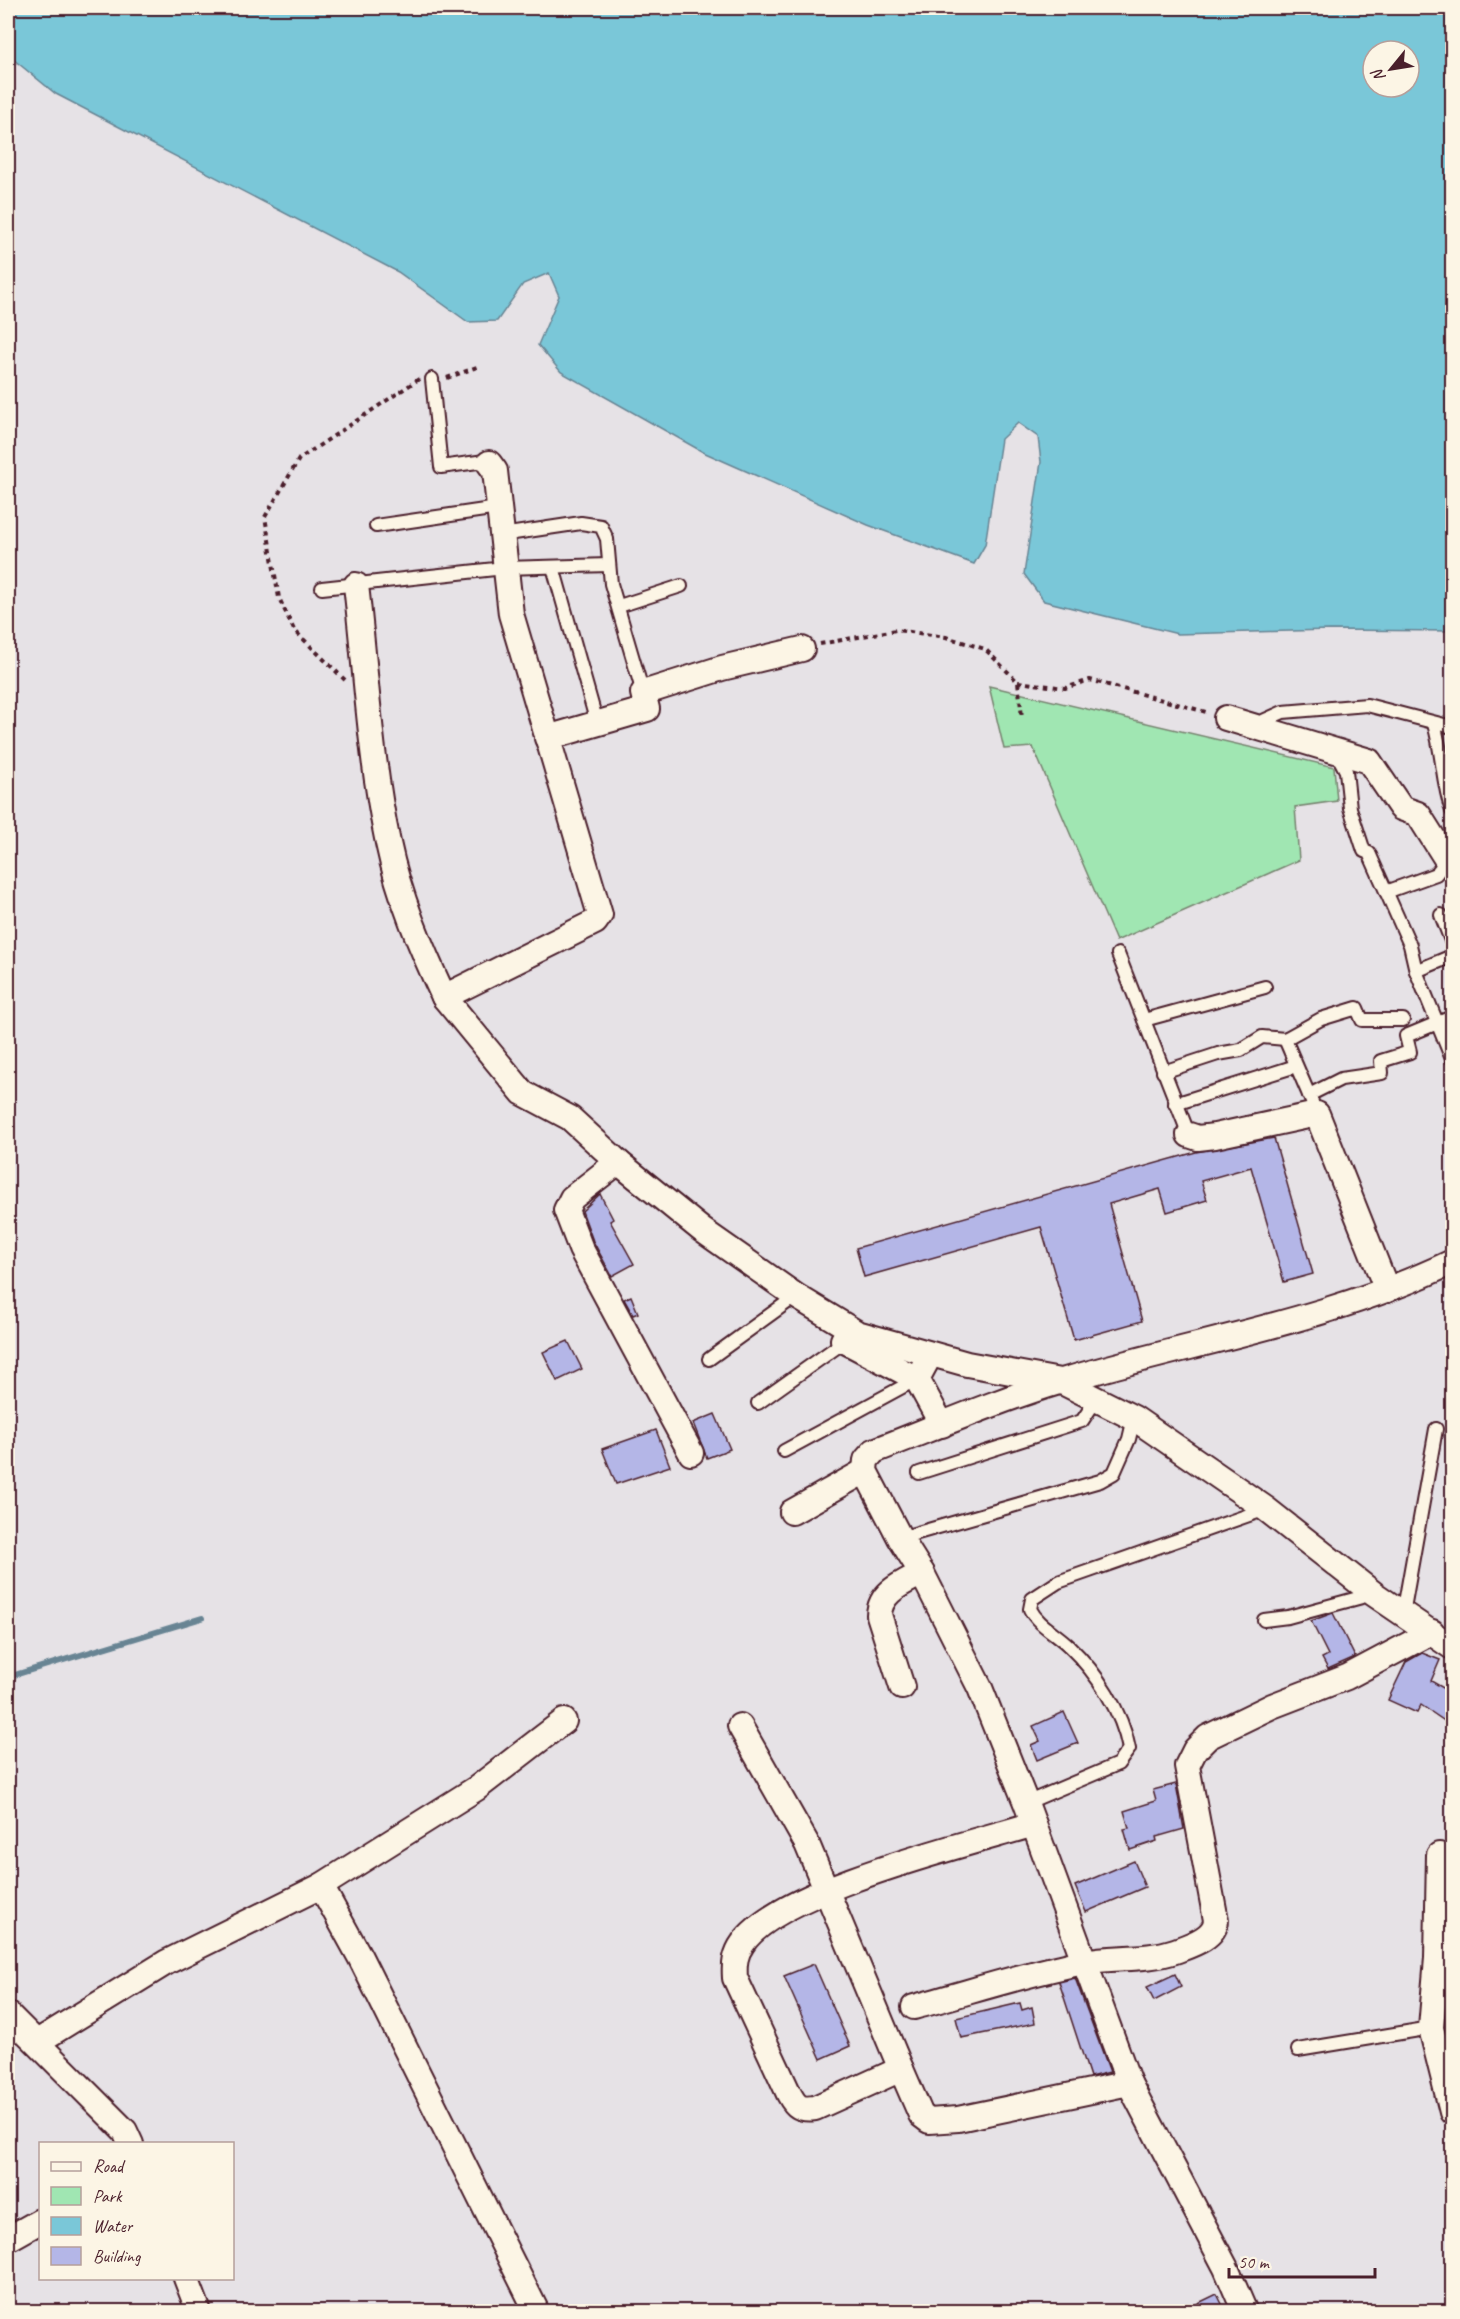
<svg xmlns="http://www.w3.org/2000/svg" width="1460" height="2319" font-family="Caveat,sans-serif">
<rect width="100%" height="100%" fill="#e6e2e6"/>
<filter id="ink" filterUnits="userSpaceOnUse"><feTurbulence type="fractalNoise" baseFrequency=".0167" numOctaves="2"/><feDisplacementMap in="SourceGraphic" scale="12" xChannelSelector="R" yChannelSelector="G"/><feConvolveMatrix kernelMatrix="1 2 1 2 8 2 1 2 1" color-interpolation-filters="sRGB"/></filter>
<g filter="url(#ink)">
<!-- green -->
<polygon fill="#a0e6b2" stroke="#75826e" stroke-width="1.5" points="989,686 1334,767 1337,801 1295,807 1299,860 1116,941 1033,747 1004,749"/>
<!-- water -->
<path fill="#7ac7d8" stroke="#678493" stroke-width="1.5" fill-rule="evenodd" d="M8,8H1452V631L1330,630L1178,634L1044,601L1024,574L1041,462L1038,437L1018,423L1001,439L985,545L974,564L868,525L703,452L561,372L538,345L559,296L549,273L523,284L497,321L468,322L398,272L56,94L8,55ZM1373,51H1409V87H1373Z"/>
<g fill="none" stroke-linecap="round" stroke-linejoin="round">
<!-- stream -->
<polyline stroke="#678493" stroke-width="6" points="8,1677 202,1618"/>
</g>
<!-- building -->
<g fill="#b4b6e7" stroke="#4a1f2b" stroke-width="1.5">
<polygon points="1274,1138 1313,1274 1284,1282 1251,1167 1201,1181 1207,1200 1167,1212 1160,1189 1109,1204 1142,1321 1074,1340 1041,1227 864,1277 856,1248 1196,1152"/>
<polygon points="600,1194 613,1219 610,1221 634,1264 612,1276 593,1241 582,1211"/>
<polygon points="631,1296 638,1313 633,1315 624,1299"/>
<polygon points="568,1341 582,1369 557,1381 543,1352"/>
<polygon points="715,1414 730,1449 707,1458 693,1423"/>
<polygon points="656,1430 670,1466 616,1484 602,1449"/>
<polygon points="1333,1613 1355,1657 1328,1669 1322,1658 1328,1655 1311,1621"/>
<polygon points="1422,1653 1440,1660 1431,1681 1452,1693 1452,1726 1421,1705 1417,1713 1388,1700 1406,1662"/>
<polygon points="1064,1712 1078,1743 1037,1760 1031,1745 1040,1741 1033,1726"/>
<polygon points="1176,1784 1184,1829 1156,1837 1157,1841 1130,1850 1124,1829 1129,1828 1124,1811 1156,1801 1153,1790"/>
<polygon points="1134,1861 1145,1887 1086,1912 1075,1886"/>
<polygon points="814,1964 850,2046 821,2059 784,1976"/>
<polygon points="1175,1974 1181,1987 1154,2001 1147,1987"/>
<polygon points="1075,1978 1110,2072 1090,2077 1059,1982"/>
<polygon points="1020,2003 1022,2010 1032,2007 1035,2023 961,2038 956,2018"/>
<polygon points="1217,2294 1226,2312 1180,2312"/>
</g>
<g fill="none" stroke-linecap="round" stroke-linejoin="round">
<!-- lane casing -->
<g stroke="#4a1f2b" stroke-width="16">
<g id="lane">
<polyline points="432,379 441,467 485,461 489,463"/>
<polyline points="376,526 498,508"/>
<polyline points="501,535 581,523 601,526 607,539 611,584 643,693"/>
<polyline points="553,567 597,723"/>
<polyline points="322,588 504,568 609,565"/>
<polyline points="619,606 681,586"/>
<path d="M1434,724C1443,754 1442,782 1452,811"/>
<polyline points="1254,725 1283,712 1367,705 1452,727"/>
<polyline points="1336,752 1346,771 1350,808 1364,851 1369,853 1410,945 1416,971 1452,1059"/>
<polyline points="1386,892 1436,874 1447,860"/>
<polyline points="1441,915 1452,943"/>
<polyline points="1118,954 1189,1135"/>
<polyline points="1416,971 1452,956"/>
<polyline points="1144,1020 1265,987"/>
<polyline points="1285,1039 1312,1102"/>
<polyline points="1163,1072 1218,1054 1241,1050 1262,1037 1285,1039 1321,1019 1357,1008 1362,1020 1403,1020"/>
<polyline points="1309,1095 1341,1079 1382,1073 1381,1061 1410,1052 1406,1036 1452,1017"/>
<polyline points="1175,1104 1296,1066"/>
<polyline points="709,1359 796,1296"/>
<polyline points="758,1403 848,1339"/>
<polyline points="784,1451 917,1379"/>
<polyline points="919,1473 1082,1421 1096,1400"/>
<polyline points="900,1538 1100,1481 1114,1473 1129,1439 1134,1418"/>
<polyline points="1403,1614 1436,1429"/>
<polyline points="1264,1620 1288,1617 1373,1594"/>
<path d="M1026,1803L1118,1764L1129,1749C1122,1711 1097,1673 1069,1646C1056,1633 1038,1625 1030,1609L1032,1599L1058,1582L1266,1509"/>
<polyline points="8,2039 23,2031"/>
<polyline points="1298,2050 1431,2028"/>
</g>
</g>
<!-- street casing -->
<g stroke="#4a1f2b" stroke-width="28">
<g id="street">
<polyline points="489,463 495,471 511,614 600,915 595,922 444,997 523,1093 570,1118 618,1162 702,1230 796,1296 857,1333 967,1364 1060,1381 1134,1418 1266,1509 1374,1594 1452,1647"/>
<path d="M356,585C366,671 370,758 388,843C399,896 421,948 444,997"/>
<polyline points="1226,718 1369,761 1401,808 1418,814 1447,860 1452,858"/>
<polyline points="547,738 647,709 643,693 722,668 802,649"/>
<polyline points="1189,1135 1198,1138 1215,1136 1317,1114 1387,1290"/>
<polyline points="618,1162 572,1198 566,1210 581,1249 691,1453"/>
<polyline points="843,1340 917,1379 930,1355"/>
<polyline points="917,1379 942,1425"/>
<polyline points="792,1512 865,1471"/>
<path d="M902,1687L879,1615C880,1591 904,1583 922,1573"/>
<polyline points="740,1726 807,1844 901,2069"/>
<path d="M1034,1824C968,1844 780,1889 743,1943C735,1954 734,1964 735,1978L789,2094C796,2107 800,2110 815,2108L901,2069L921,2115L929,2121L958,2119L1129,2083"/>
<polyline points="1439,1855 1437,1958 1431,2028 1452,2112"/>
<polyline points="321,1886 477,1788 564,1721"/>
<path d="M914,2007C970,1992 1027,1973 1084,1962C1114,1956 1145,1961 1175,1951C1191,1945 1215,1938 1216,1920L1187,1766L1195,1750L1208,1737L1272,1706L1347,1677L1432,1632"/>
<polyline points="8,2014 125,2131 131,2144"/>
<polyline points="37,2042 167,1962 321,1886 360,1957 537,2312"/>
<polyline points="8,2239 40,2221"/>
<polyline points="186,2278 199,2312"/>
<path d="M1245,2312L1226,2268L1129,2083L1026,1803L980,1688L922,1573L900,1538L865,1471L866,1460L874,1451C936,1427 998,1400 1062,1381C1192,1342 1330,1321 1452,1262"/>
</g>
</g>
<!-- path -->
<g stroke="#4a1f2b" stroke-width="4" stroke-dasharray="4.5 4.5" stroke-linecap="butt">
<polyline points="447,378 477,367"/>
<polyline points="820,644 896,630 946,637 985,649 1018,682 1022,717"/>
<polyline points="345,680 294,630 279,598 265,517 299,459 419,379"/>
<polyline points="1018,682 1065,688 1090,680 1206,712"/>
</g>
<!-- lane -->
<use href="#lane" stroke="#fcf5e5" stroke-width="12"/>
<!-- street -->
<use href="#street" stroke="#fcf5e5" stroke-width="24"/>
</g>
</g>
<!-- margin -->
<rect width="1460" height="2319" fill="none" stroke="#fcf5e5" stroke-width="30"/>
<rect x="15" y="15" width="1430" height="2289" fill="none" stroke="#4a1f2b" stroke-width="2" filter="url(#ink)"/>
<!-- legend -->
<rect x="39" y="2142" width="195" height="138" fill="#fcf5e5" stroke="#b59f9b" stroke-width="1.5"/>
<rect x="51" y="2162" width="30" height="9" fill="#fcf5e5" stroke="#b59f9b" stroke-width="1.5"/>
<text x="93" y="2172" font-size="18" fill="#4a1f2b">Road</text>
<rect x="51" y="2187" width="30" height="18" fill="#a0e6b2" stroke="#b59f9b" stroke-width="1.5"/>
<text x="93" y="2202" font-size="18" fill="#4a1f2b">Park</text>
<rect x="51" y="2217" width="30" height="18" fill="#7ac7d8" stroke="#b59f9b" stroke-width="1.5"/>
<text x="93" y="2232" font-size="18" fill="#4a1f2b">Water</text>
<rect x="51" y="2247" width="30" height="18" fill="#b4b6e7" stroke="#b59f9b" stroke-width="1.5"/>
<text x="93" y="2262" font-size="18" fill="#4a1f2b">Building</text>
<!-- north arrow -->
<g transform="translate(1391 69) rotate(240)"><circle r="28" fill="#fcf5e5" stroke="#b59f9b" stroke-width="1.5"/>
<path d="M0-4.5L10 22L0 15L-10 22Z" fill="#4a1f2b"/>
<text y="-9" font-size="16" font-weight="bold" text-anchor="middle" fill="#4a1f2b">N</text>
</g>
<!-- scale -->
<path d="M1229 2268v9h146v-9" fill="none" stroke="#4a1f2b" stroke-width="3"/>
<text x="1238" y="2268" font-size="18" fill="#4a1f2b" stroke="#fcf5e5" stroke-width="4.5" paint-order="stroke">50 m</text>
</svg>
